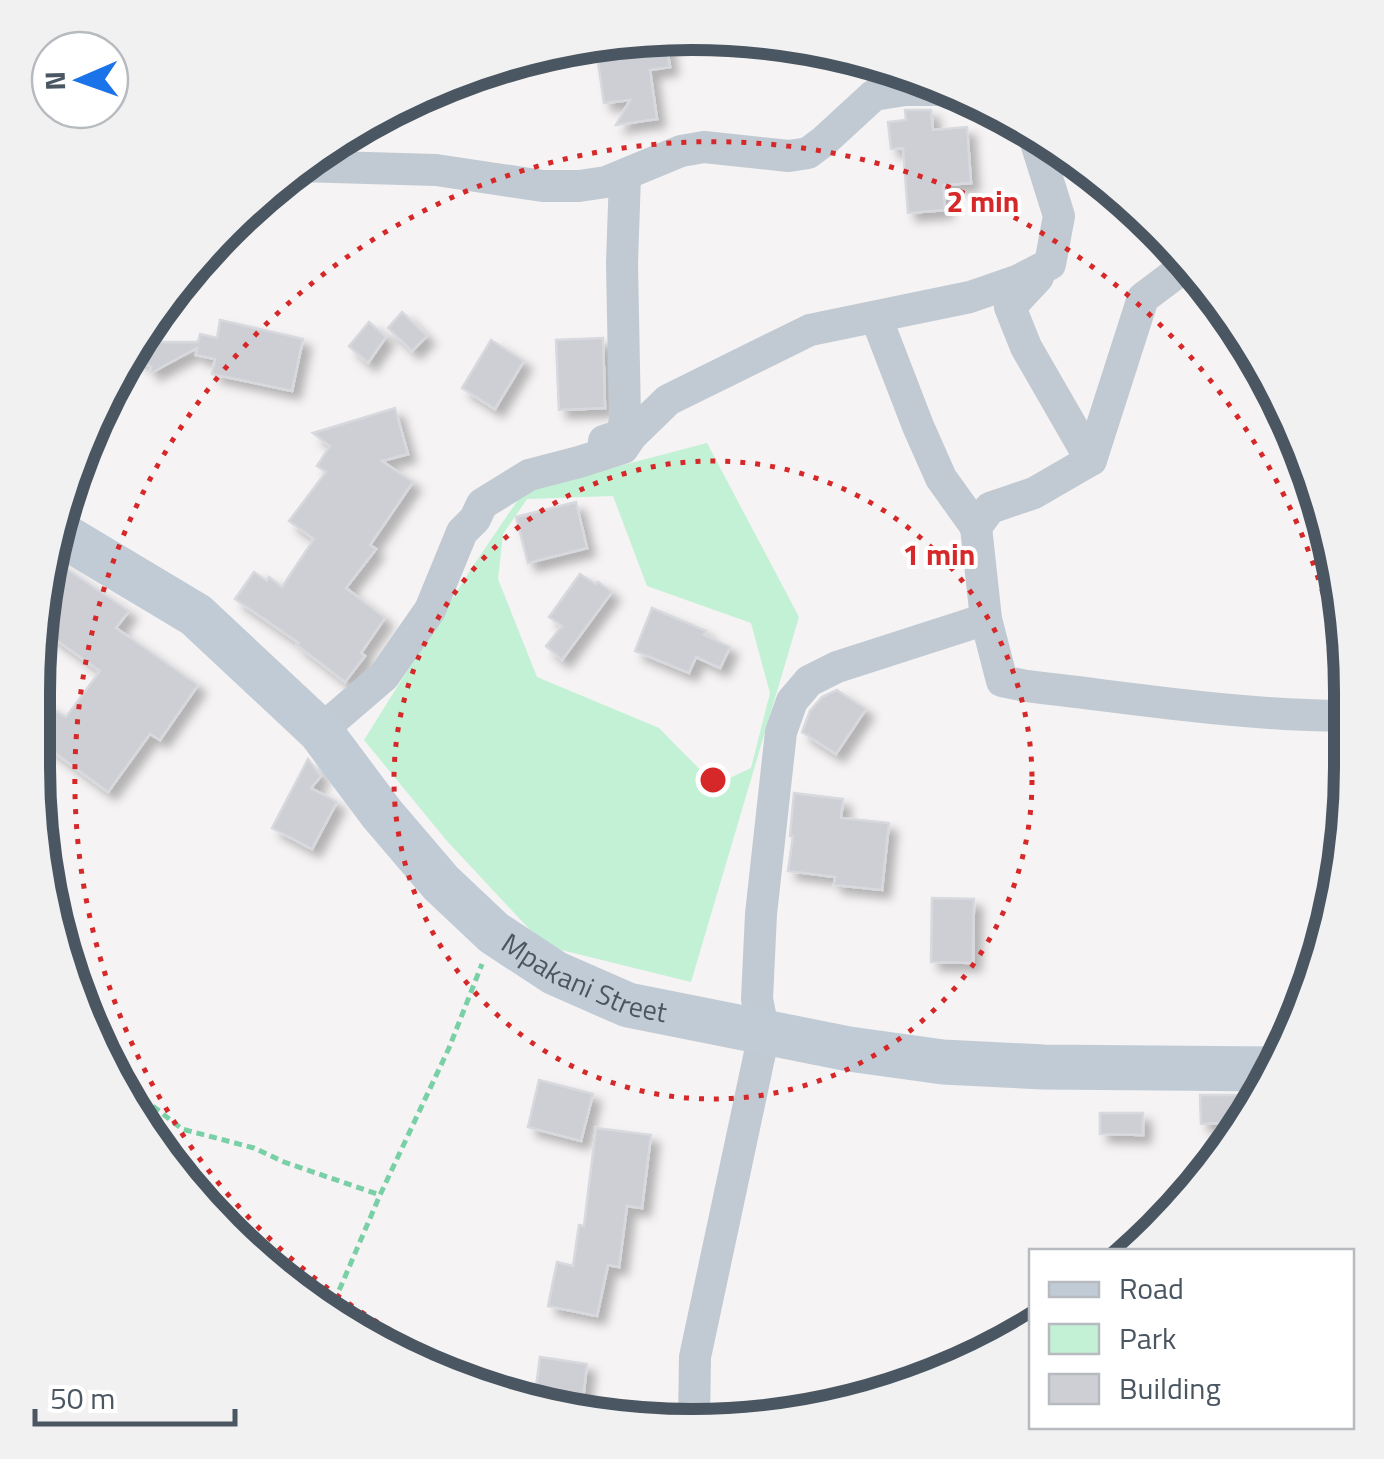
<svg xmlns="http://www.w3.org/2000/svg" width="1384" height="1459" font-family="'Titillium Web',sans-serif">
<defs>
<filter id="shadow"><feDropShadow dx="8" dy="8" stdDeviation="5" flood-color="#0004"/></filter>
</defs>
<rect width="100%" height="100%" fill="#f5f3f3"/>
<!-- green -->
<path fill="#c3f1d5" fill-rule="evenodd" d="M707,443L799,617L691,982L545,946L447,841L364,740L471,569L524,491ZM613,496L647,586L751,623L770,693L751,768L715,785L659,728L537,677L498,579L503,534L527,499Z"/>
<!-- building -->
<g fill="#cdcfd5" stroke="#d7d9de" stroke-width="2.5" filter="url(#shadow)">
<polygon points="665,36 670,67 650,70 657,119 616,125 630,100 604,103 595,41 606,38"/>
<polygon points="905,110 931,110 933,130 967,127 971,183 943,185 945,210 908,213 903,148 891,149 888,122 906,120"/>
<polygon points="402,312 427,336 412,351 388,328"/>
<polygon points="220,320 303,339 292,391 212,374 215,359 196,355 197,348 151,373 151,367 130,353 131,351 152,349 152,342 198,342 200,334 217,338"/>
<polygon points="369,322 386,337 368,363 349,346"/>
<polygon points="603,338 605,408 559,410 556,340"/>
<polygon points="491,340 524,361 495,409 462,388"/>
<polygon points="395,408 408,454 382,461 413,482 370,545 376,549 346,588 385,618 361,653 365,656 345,682 297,645 299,643 235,599 254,572 267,581 269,577 282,587 314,539 289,521 326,472 317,466 330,446 313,433"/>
<polygon points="576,502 587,548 528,563 516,517"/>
<polygon points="52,559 129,611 116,628 198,685 160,740 150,734 108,792 35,738 39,701 66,717 100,671 45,632"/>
<polygon points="580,574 596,584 598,582 612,592 562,660 546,646 562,626 549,617"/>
<polygon points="652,608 706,631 704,635 730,647 720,668 696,657 689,673 635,651"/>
<polygon points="837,690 866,709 836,754 802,732 810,711 822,697"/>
<polygon points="308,759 321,776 311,788 337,802 312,849 272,828"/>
<polygon points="794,793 843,799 841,818 889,823 882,890 834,885 835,877 788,871 793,836 790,836"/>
<polygon points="932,898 974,899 973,963 931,962"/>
<polygon points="539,1080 593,1094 581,1141 528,1127"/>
<polygon points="1200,1095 1256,1095 1256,1103 1246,1122 1201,1124"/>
<polygon points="1100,1113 1143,1113 1143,1135 1100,1134"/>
<polygon points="596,1128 651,1135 642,1208 627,1206 619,1267 608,1265 597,1316 548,1306 557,1262 573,1266 579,1225 584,1226"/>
<polygon points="540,1357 587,1364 582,1408 534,1402"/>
</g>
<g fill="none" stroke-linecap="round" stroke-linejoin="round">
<!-- path -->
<g stroke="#7ad0a6" stroke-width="5" stroke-dasharray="8 5" stroke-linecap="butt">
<polyline points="112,1074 182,1129 254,1148 284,1162 380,1195"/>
<polyline points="329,1314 380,1195 449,1048 482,964"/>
</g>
<!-- street -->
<g stroke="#c1cad2" stroke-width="32">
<polyline points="299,166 436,170 543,186 579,186 606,182 681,151 704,147 789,156 808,153 824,141 874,95 905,90 955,90"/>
<path d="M1038,277L1010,307L1026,347L1091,460L1034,493L990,508L976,527L986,619L1002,681L1026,686C1132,698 1236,715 1343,716"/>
<polyline points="876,317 918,426 941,478 976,527"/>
<polyline points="604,441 622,435 625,419 622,263 625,176"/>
<polyline points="1091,460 1143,298 1191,262"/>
<polyline points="320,731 384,676 430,610 462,532 475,519 482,504 529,475 579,462 623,448 631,436 668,400 810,330 970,297 1019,280 1050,264 1059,216 1032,130"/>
<polyline points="694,1421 695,1357 764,1034 757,999 761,914 781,732 792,701 809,681 837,667 986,619"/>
</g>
<!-- secondary -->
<path stroke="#c1cbd6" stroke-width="45" id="s1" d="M54,530L196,615L320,731L382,814L441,883L494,933L555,973L628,1005L849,1049L943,1062L1044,1067L1275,1069"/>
</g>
<!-- distance rings -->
<g fill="none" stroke="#d62828" stroke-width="5" stroke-dasharray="5 10">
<circle cx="713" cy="780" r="319"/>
<path d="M926 1381A638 638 0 1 1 1343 680"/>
</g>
<g text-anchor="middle" stroke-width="8" stroke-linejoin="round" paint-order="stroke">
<!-- street labels -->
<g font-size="28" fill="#4a5661" stroke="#fff">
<text dy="10" stroke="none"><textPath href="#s1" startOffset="705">Mpakani Street</textPath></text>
</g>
</g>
<!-- crop -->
<path d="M0 0H1384V1459H0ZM692 50H692A642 642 0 0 1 1334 692V767A642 642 0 0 1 692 1409H692A642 642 0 0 1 50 767V692A642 642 0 0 1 692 50Z" fill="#f1f1f2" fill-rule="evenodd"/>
<path fill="none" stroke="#4a5661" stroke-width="12" d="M692 50H692A642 642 0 0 1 1334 692V767A642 642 0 0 1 692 1409H692A642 642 0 0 1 50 767V692A642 642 0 0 1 692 50Z"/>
<circle cx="713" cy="780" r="15" fill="#d62828" stroke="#fff" stroke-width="5"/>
<g font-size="30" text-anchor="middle" font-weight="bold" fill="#d62828" stroke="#fff" stroke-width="8" stroke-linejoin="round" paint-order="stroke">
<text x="983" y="212">2 min</text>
<text x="939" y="565">1 min</text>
</g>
<!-- legend -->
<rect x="1029" y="1249" width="325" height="180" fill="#ffffff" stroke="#b7bbc0" stroke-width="2.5"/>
<rect x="1049" y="1282" width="50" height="15" fill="#c1cbd6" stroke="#b7bbc0" stroke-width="2.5"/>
<text x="1119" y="1299" font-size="30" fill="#4a5661">Road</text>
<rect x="1049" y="1324" width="50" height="30" fill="#c3f1d5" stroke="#b7bbc0" stroke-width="2.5"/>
<text x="1119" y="1349" font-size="30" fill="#4a5661">Park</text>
<rect x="1049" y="1374" width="50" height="30" fill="#cdcfd5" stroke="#b7bbc0" stroke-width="2.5"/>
<text x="1119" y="1399" font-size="30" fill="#4a5661">Building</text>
<!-- north arrow -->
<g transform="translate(80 80) rotate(268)"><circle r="48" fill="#ffffff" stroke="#b7bbc0" stroke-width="2.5"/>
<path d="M0-8L18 38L0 25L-18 38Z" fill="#1a73e8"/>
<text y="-15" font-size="28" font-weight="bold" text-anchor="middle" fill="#4a5661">N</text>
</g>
<!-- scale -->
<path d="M35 1409v15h200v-15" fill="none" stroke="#4a5661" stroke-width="5"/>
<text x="50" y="1409" font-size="30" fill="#4a5661" stroke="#ffffff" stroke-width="8" paint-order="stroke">50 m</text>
</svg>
